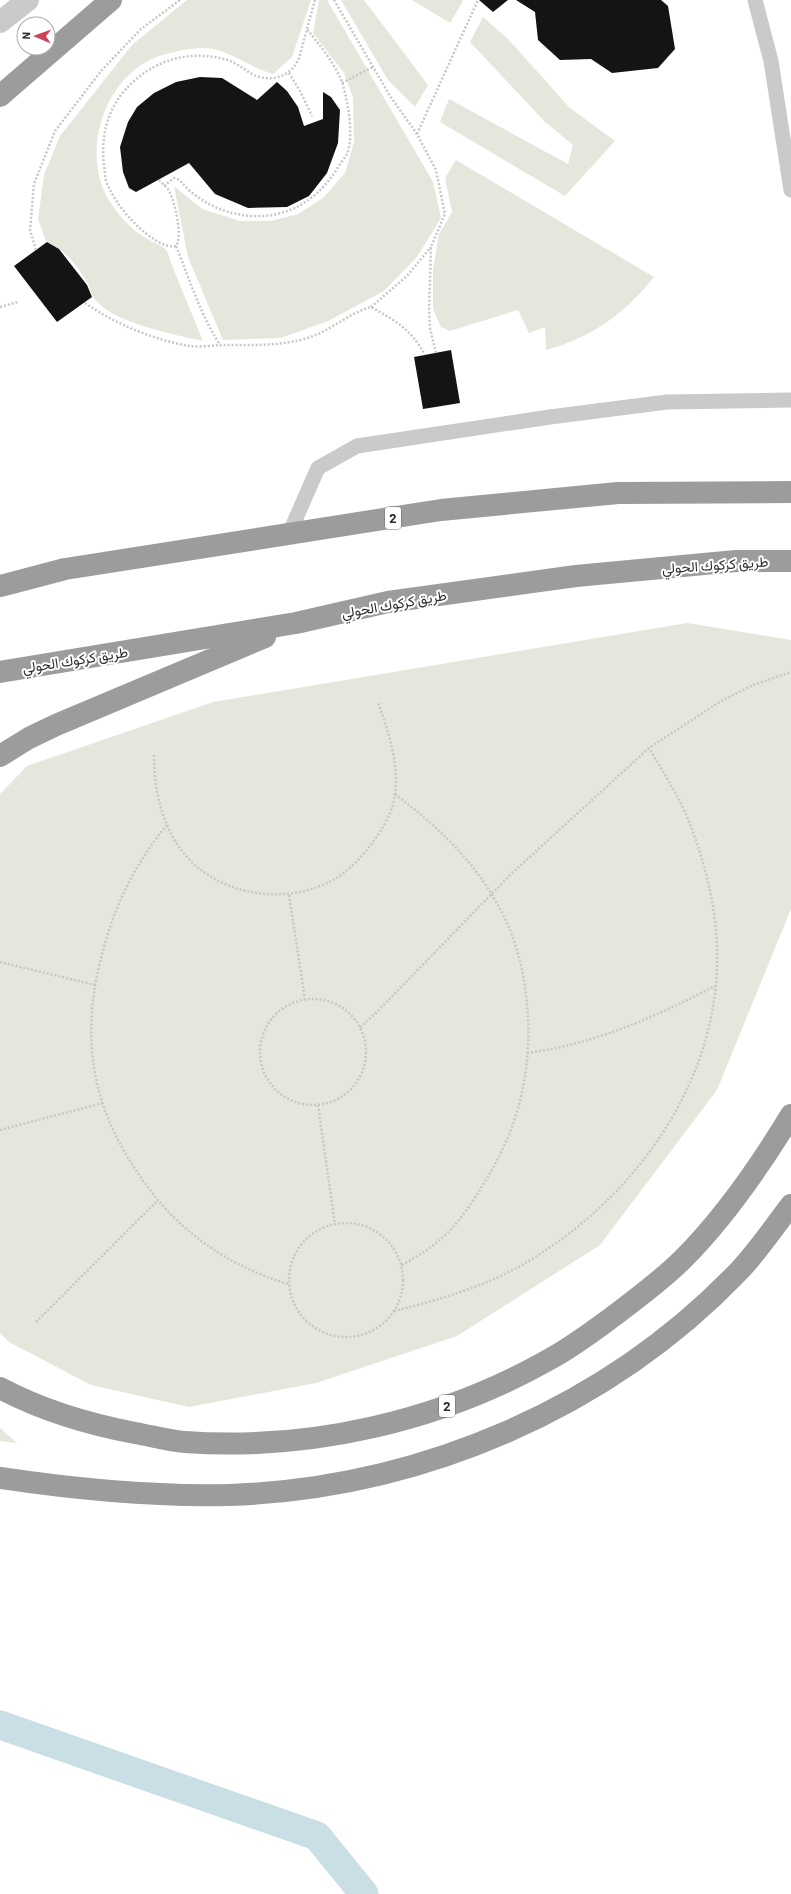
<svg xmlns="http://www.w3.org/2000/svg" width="791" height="1894" font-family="Barlow,Vazirmatn,sans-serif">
<rect width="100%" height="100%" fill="#fff"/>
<!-- green -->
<g fill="#e4e8dc">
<path d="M187,0H311L292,57L273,74C248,67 227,47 200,48C185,49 165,53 152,59C104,81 82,150 107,197C115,211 129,228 144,237C150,241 159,244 165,249C169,253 171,263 173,268C183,292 193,317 203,341C176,335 109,322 94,298C91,294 90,288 88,284C78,266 65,250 46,241L38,219L44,175L60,136L132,45Z"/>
<polygon points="319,0 327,0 433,182 441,218 417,257 384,291 328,321 281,338 223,340 188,257 174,186 202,209 240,221 271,221 298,214 323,198 345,173 354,142 353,98 344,73 313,33"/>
<polygon points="341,0 364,0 428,85 415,107 388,80"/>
<polygon points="412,0 462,0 463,1 450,23"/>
<polygon points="483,17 507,38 570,108 615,141 565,196 440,122 449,99 568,164 573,145 544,121 470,42"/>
<path d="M456,160L654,277C624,314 593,337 546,350L545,327L529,333L518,310L450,331L441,327L433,309V269L439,234L452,212L445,178Z"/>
<polygon points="687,623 791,640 791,909 717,1090 600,1245 457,1336 316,1383 189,1407 91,1385 9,1342 0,1333 0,794 27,766 213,702"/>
<polygon points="0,1428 17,1443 0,1441"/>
</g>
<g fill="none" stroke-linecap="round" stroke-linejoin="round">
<!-- canal -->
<polyline stroke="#cadee6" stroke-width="29" points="0,1725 317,1836 364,1894"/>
</g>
<!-- building -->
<g fill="#141414">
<polygon points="479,0 508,0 493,12"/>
<polygon points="516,0 661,0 668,6 675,49 658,68 612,73 591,59 560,60 538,40 535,12"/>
<polygon points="200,77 222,78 257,100 277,82 287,91 298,107 304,126 323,119 323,92 331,97 340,110 338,143 327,173 309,196 287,207 248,208 215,194 189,163 136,192 129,188 123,172 120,147 128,122 137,107 154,93 176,82"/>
<polygon points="47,242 59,249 87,285 92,297 57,322 14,266"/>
<polygon points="451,350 460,403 423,409 414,357"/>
</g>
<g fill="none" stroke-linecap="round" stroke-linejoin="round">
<!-- path -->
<g stroke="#c7c7c7" stroke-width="2.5" stroke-dasharray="2 2" stroke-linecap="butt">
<polyline points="334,0 390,96 417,134 436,170 445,214 431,247 429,311 430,328 436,353"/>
<polyline points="289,73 300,91 312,116"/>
<polyline points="342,83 373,67"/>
<polyline points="417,134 478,0"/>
<path d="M159,180C162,183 167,187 169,191C175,202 183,236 176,246C190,280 200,314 220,345C251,345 289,347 318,334C336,326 352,312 371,307C396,321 411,329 425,355"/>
<path d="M164,186L174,178C181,179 184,186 190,191C208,206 227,214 251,216C289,218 317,200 337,169C340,164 344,159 347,154C354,137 348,102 343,85C336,64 320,46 307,29"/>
<path d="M176,246C165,248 153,239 144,232C128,218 114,201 106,181C105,176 105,171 104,166C100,134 109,103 134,81C160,58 191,51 224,59C235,61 244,70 254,75C272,83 292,76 299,58L315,0"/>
<polyline points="36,250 30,230 34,184 55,131 101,71 141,29 180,0"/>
<path d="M85,303C115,324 152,339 189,346C198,347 210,346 219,345"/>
<polyline points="0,307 18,302"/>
<polyline points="371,307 407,276 431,247"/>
<path d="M154,755C154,785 159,812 174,839C204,892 278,909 331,881C345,874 359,860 369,847C381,832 393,813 395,794C399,762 388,731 378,702"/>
<path d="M395,794C442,830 482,868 507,923C532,979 535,1056 516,1115C508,1141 495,1166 481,1188C470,1206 457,1225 442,1238C430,1249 416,1257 402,1265"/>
<path d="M167,825C137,861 116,902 104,947C78,1037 91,1111 147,1186C182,1234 231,1267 288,1284"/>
<polyline points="289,895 305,999"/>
<polyline points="0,962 95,985"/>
<circle cx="313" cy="1052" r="53"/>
<polyline points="360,1027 375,1014 510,875 649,748 721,701 753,685 791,672"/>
<path d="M527,1053C595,1044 655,1017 715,986"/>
<polyline points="318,1105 335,1224"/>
<polyline points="0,1130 103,1103"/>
<circle cx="346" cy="1280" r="57"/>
<path d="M394,1311C439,1300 487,1286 527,1262C630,1201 712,1092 717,969C719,921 708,871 691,827C681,799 664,774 649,748"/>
<polyline points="36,1322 158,1200"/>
</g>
<!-- service -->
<g stroke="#cacaca" stroke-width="15">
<polyline points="755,0 771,61 791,190"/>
<polyline points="289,534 318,468 357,446 550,417 667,402 791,400"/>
</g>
<!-- minor -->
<polyline stroke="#cacaca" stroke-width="22" points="0,22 28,0"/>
<!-- trunk -->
<g stroke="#9c9c9c" stroke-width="22">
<polyline points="0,96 111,0"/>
<polyline points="0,586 65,569 441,510 618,493 791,492"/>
<polyline points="0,672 296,623 388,602 576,576 736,561 791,561"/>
<polyline points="0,756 29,738 56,725 265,637"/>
<path d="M0,1388C43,1411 88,1424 135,1433C152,1436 169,1441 185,1442C310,1451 441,1421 550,1359C572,1347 592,1332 611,1318C636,1299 661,1281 683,1259C725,1217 760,1166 791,1115"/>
<path d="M0,1478C74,1489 156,1497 230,1495C420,1488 607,1409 739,1271C758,1251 774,1227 791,1205"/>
</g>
</g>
<g text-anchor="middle" stroke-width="4" stroke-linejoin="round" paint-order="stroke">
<!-- shield labels -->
<g fill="#fff" stroke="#6c6c6c" stroke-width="1">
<rect x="385" y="507" width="16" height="22" rx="3"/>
<rect x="439" y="1395" width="16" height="22" rx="3"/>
</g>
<g font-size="13" font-weight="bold" fill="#2d2d2d">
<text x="393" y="523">2</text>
<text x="447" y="1411">2</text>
</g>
<!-- street labels -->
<g font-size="14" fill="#2d2d2d" stroke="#fff">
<text transform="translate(715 565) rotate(-4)" y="5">طريق كركوك الحولي</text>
<text transform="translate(394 604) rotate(-10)" y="5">طريق كركوك الحولي</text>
<text transform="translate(75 660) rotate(-9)" y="5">طريق كركوك الحولي</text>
</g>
</g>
<!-- north arrow -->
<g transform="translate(36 36) rotate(272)"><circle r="19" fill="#ffffff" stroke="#ababab"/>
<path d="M0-3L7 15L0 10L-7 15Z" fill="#cf435a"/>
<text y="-6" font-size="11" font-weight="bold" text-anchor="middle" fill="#2d2d2d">N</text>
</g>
</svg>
